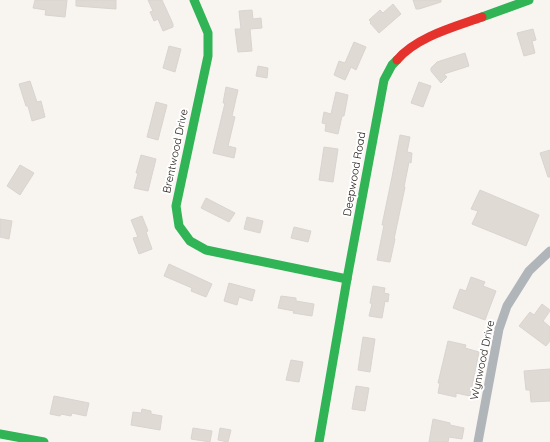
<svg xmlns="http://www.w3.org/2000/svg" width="550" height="442" font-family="Quicksand,sans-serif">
<rect width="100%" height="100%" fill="#f8f4f0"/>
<!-- building -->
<g fill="#e0dad5" stroke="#dad4d0">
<polygon points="35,0 67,0 65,17 45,15 46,10 33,8"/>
<polygon points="76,0 116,0 116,9 76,6"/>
<polygon points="148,0 162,0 173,24 173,27 163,31 158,19 154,21 150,12 153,11"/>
<polygon points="413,0 441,0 441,2 419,9 416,9"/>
<polygon points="393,4 401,14 379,33 370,23 371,22 369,20 380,10 383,13"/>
<polygon points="252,10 253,19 261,18 262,28 250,29 252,51 238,52 235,29 241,29 239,11"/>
<polygon points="533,29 536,40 532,41 535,53 524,56 517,33"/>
<polygon points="354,42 366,47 356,70 351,67 345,80 334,75 339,61 345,63"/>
<polygon points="169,46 181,49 175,72 163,68"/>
<polygon points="465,53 469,66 444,74 447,77 441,83 431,71 431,68 437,62"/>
<polygon points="258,66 268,68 267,78 256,76"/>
<polygon points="30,81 37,102 41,101 45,117 32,121 28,106 26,106 19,84"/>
<polygon points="419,82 431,86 423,107 411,103"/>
<polygon points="226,87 238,90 232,116 235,117 228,146 236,148 234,158 213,153 225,103 223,103"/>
<polygon points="336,92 348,95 344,116 342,116 338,134 325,131 326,124 322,123 324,112 331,114"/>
<polygon points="156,102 167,105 158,140 147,137"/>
<polygon points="400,135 410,137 407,152 412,153 411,163 409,162 404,187 405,187 394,239 395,239 390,262 377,260 384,225 382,225 392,177"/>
<polygon points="324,147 338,149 333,182 319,180"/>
<polygon points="550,150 550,177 548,177 540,153"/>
<polygon points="141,155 156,159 148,191 134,188 138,173 136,173"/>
<polygon points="20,165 34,173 20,195 7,186"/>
<polygon points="480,190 539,215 526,246 472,224 478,211 471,209"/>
<polygon points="206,198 235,213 229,222 201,208"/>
<polygon points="142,216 148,231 146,232 152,249 139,254 133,238 138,237 131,220"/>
<polygon points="247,217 263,221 260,233 244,229"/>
<polygon points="0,219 12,221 9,239 0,237"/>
<polygon points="294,227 311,231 308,242 291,238"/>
<polygon points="169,264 212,284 206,297 191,291 192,288 164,276"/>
<polygon points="471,277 485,282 483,286 496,291 485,320 453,308 460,289 466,291"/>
<polygon points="229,283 255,290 252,301 239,297 237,305 224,301"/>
<polygon points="373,286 385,288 384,293 389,294 388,302 385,301 382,318 369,316 372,304 370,303"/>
<polygon points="281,296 296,298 296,301 314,304 312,316 293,313 294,311 278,308"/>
<polygon points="542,304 550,310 550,311 543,321 550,327 550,341 546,346 519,326 530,312 534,315"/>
<polygon points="363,337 375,339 370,372 358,370"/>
<polygon points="448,341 466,345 465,348 479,352 470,396 456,393 456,397 438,393 440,383 438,383"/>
<polygon points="291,360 303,362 299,382 286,380"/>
<polygon points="550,369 550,401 531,402 530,390 526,390 524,371"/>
<polygon points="356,386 369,388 365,411 352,409"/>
<polygon points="54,396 89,403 86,416 72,413 71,416 61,414 60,416 50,414"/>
<polygon points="142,409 151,411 151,414 162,416 160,430 131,425 133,412 141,413"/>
<polygon points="433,419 450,423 450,425 464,428 462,439 449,437 448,442 429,442"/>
<polygon points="193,428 212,431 210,442 191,439"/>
<polygon points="220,428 231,430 228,442 218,440"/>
</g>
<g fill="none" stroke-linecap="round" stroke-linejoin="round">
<!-- street -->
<polyline stroke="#b0b5ba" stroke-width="9" points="478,442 499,329 507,306 529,271 550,251"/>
<!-- fast -->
<g stroke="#30b455" stroke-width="9">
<polyline points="194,0 208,33 208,56 176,206 179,226 190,241 206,250 347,279"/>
<polyline points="482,17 529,0"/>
<polyline points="0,434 44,442"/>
<polyline points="319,442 347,279 384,80 392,65 397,60"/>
</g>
<!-- jam -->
<path stroke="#e5322d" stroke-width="9" d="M397,60C416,37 454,27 482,17"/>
</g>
<g text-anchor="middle" stroke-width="4" stroke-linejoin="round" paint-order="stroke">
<!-- street labels -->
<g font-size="11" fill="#1e1711" stroke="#fff">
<text transform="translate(175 151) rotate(-78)" y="4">Brentwood Drive</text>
<text transform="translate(354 174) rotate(-80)" y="4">Deepwood Road</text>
<text transform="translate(482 360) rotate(-78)" y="4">Wynwood Drive</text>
</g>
</g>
</svg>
